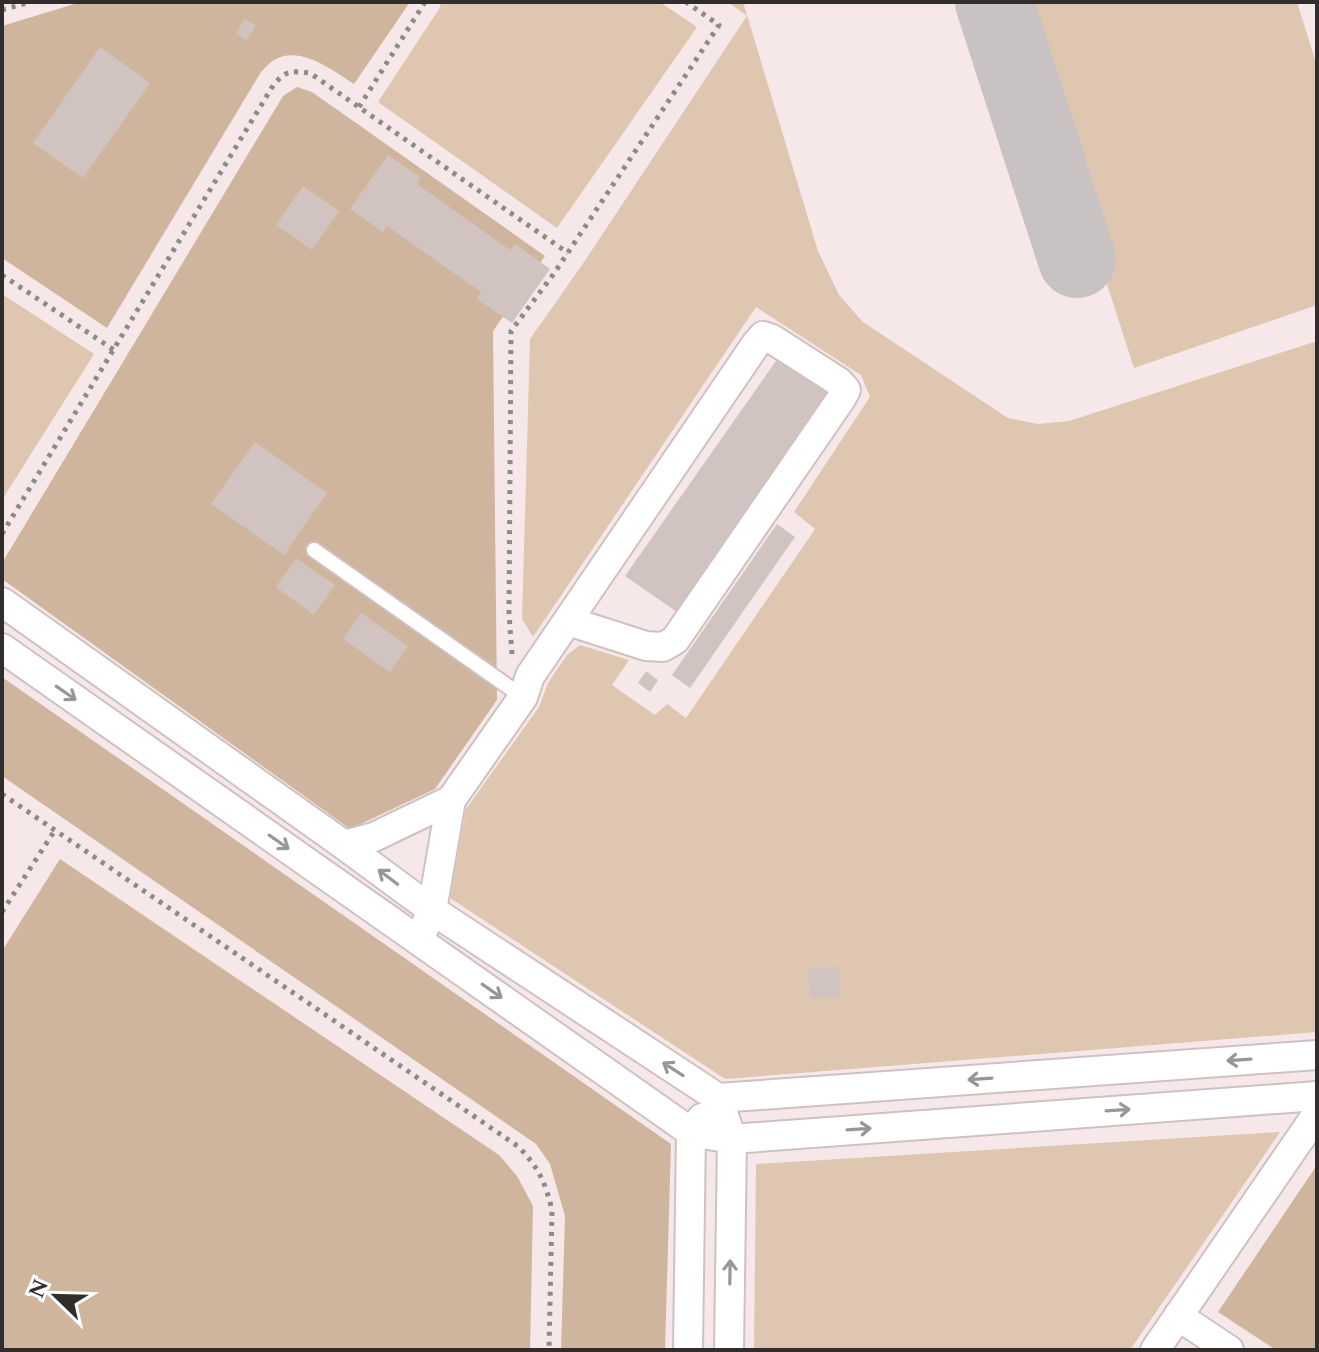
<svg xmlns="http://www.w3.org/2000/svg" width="1319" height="1352" font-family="Spectral,serif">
<rect width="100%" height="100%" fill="#fff9fa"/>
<!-- built -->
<rect fill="#f6e8e9" x="2" y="2" width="1315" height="1348"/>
<!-- green -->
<g fill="#dfc6b0">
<polygon points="441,2 660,2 697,27 557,228 378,102 439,9"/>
<polygon points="728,2 743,2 747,15 818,251 839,295 863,322 1008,418 1038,424 1069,421 1317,341 1317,1032 725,1079 450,898 466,809 539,707 548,683 567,655 580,645 629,660 612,685 655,715 667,704 686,718 815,529 794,512 870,397 861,375 756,307 533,637 522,619 530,339 582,265 747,16"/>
<polygon points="1016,2 1297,2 1317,66 1317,305 1134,368"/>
<polygon points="2,294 94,354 2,500"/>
<polygon points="1280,1132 1130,1350 754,1350 756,1164"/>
</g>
<!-- forest -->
<g fill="#d0b59e">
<path d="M81,2H410L354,84C333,71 302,46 276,59C271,61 265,68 261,72L107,328L2,258V26Z"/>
<polygon points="297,87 312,92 545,256 493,331 497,700 435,789 350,829 2,579 2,563 283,96"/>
<polygon points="2,677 671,1144 665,1350 561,1350 565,1216 550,1164 536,1144 2,776"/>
<polygon points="60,859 499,1155 517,1176 533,1206 530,1350 2,1350 2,951"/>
<polygon points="1317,1165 1317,1350 1276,1350 1218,1312"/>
</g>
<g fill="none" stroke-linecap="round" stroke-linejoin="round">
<!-- taxiway -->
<polyline stroke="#c8c2c2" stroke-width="78" points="994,2 1077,259"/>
</g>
<!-- building -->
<g fill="#d1c4c0">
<polygon points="245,19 256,26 246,40 236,33"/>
<polygon points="100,47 150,83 83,178 33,143"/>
<polygon points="388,155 421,178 417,184 510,250 515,244 550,269 512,323 477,299 481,292 387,226 383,232 350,209"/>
<polygon points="303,186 339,211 312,250 276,225"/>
<polygon points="778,358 829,394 677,612 625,576"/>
<polygon points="255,442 327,493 284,555 211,504"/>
<polygon points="777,524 795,537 690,688 672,675"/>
<polygon points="296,558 335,585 314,615 276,587"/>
<polygon points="361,613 408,646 390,672 343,639"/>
<polygon points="646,671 658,680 650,692 638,683"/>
<polygon points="839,967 840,996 810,998 808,969"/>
</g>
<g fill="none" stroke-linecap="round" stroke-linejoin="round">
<!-- lane casing -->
<g stroke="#cfc1c2" stroke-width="18">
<polyline id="lane" points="314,550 523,697"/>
</g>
<!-- street casing -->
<g stroke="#cfc1c2" stroke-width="32">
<g id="street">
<polyline points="2,602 344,845 432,910 718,1098 1317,1055"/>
<polyline points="2,648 691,1132 732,1139 718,1098"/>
<polyline points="344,845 374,837 451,800"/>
<polyline points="419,940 432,910 451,800 523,697 530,676 756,344 763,336 772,339 839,382 846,390 841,399 675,640 663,647 646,646 568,621"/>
<polyline points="1178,1316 1229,1350"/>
<polyline points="688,1350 691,1132 702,1118"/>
<polyline points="729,1350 732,1139 1317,1096"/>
<polyline points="1155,1350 1317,1114"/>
</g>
</g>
<!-- path -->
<g stroke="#8f8a8a" stroke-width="5" stroke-dasharray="4 6" stroke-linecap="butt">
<polyline points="2,10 30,2"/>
<polyline points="359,107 425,2"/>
<polyline points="2,275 114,350"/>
<path d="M2,534L274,84C287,70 291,71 310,73L568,253"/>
<polyline points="512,654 509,614 511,331 555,272 719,25 686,2"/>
<path d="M2,794L519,1147C539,1169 545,1181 552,1210L549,1350"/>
<polyline points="2,912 55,830"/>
</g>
<!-- lane -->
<use href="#lane" stroke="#fff" stroke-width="14"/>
<!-- street -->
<use href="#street" stroke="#fff" stroke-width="28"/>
</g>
<!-- one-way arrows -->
<defs><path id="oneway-shaft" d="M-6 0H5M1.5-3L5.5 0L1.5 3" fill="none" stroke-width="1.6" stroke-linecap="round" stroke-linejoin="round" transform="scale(2)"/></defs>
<g stroke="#989696">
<use href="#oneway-shaft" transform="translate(66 693) rotate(35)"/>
<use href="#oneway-shaft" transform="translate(279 842) rotate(35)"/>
<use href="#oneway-shaft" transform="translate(388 877) rotate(-143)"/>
<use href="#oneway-shaft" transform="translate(492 991) rotate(35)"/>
<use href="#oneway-shaft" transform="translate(1239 1060) rotate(176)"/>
<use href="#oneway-shaft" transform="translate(673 1069) rotate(-147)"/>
<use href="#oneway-shaft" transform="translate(980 1079) rotate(176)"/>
<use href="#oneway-shaft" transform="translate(1118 1110) rotate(-4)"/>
<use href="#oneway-shaft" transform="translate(859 1129) rotate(-4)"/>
<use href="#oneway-shaft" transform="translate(730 1272) rotate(-89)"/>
</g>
<!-- border -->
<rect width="1319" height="1352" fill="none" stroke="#322d2d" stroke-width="8"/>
<!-- north arrow -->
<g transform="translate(56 1296) rotate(293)" stroke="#ffffff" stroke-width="6" paint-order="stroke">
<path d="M0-6L14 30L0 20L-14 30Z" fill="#322d2d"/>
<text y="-12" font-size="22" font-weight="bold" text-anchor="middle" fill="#322d2d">N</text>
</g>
</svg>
